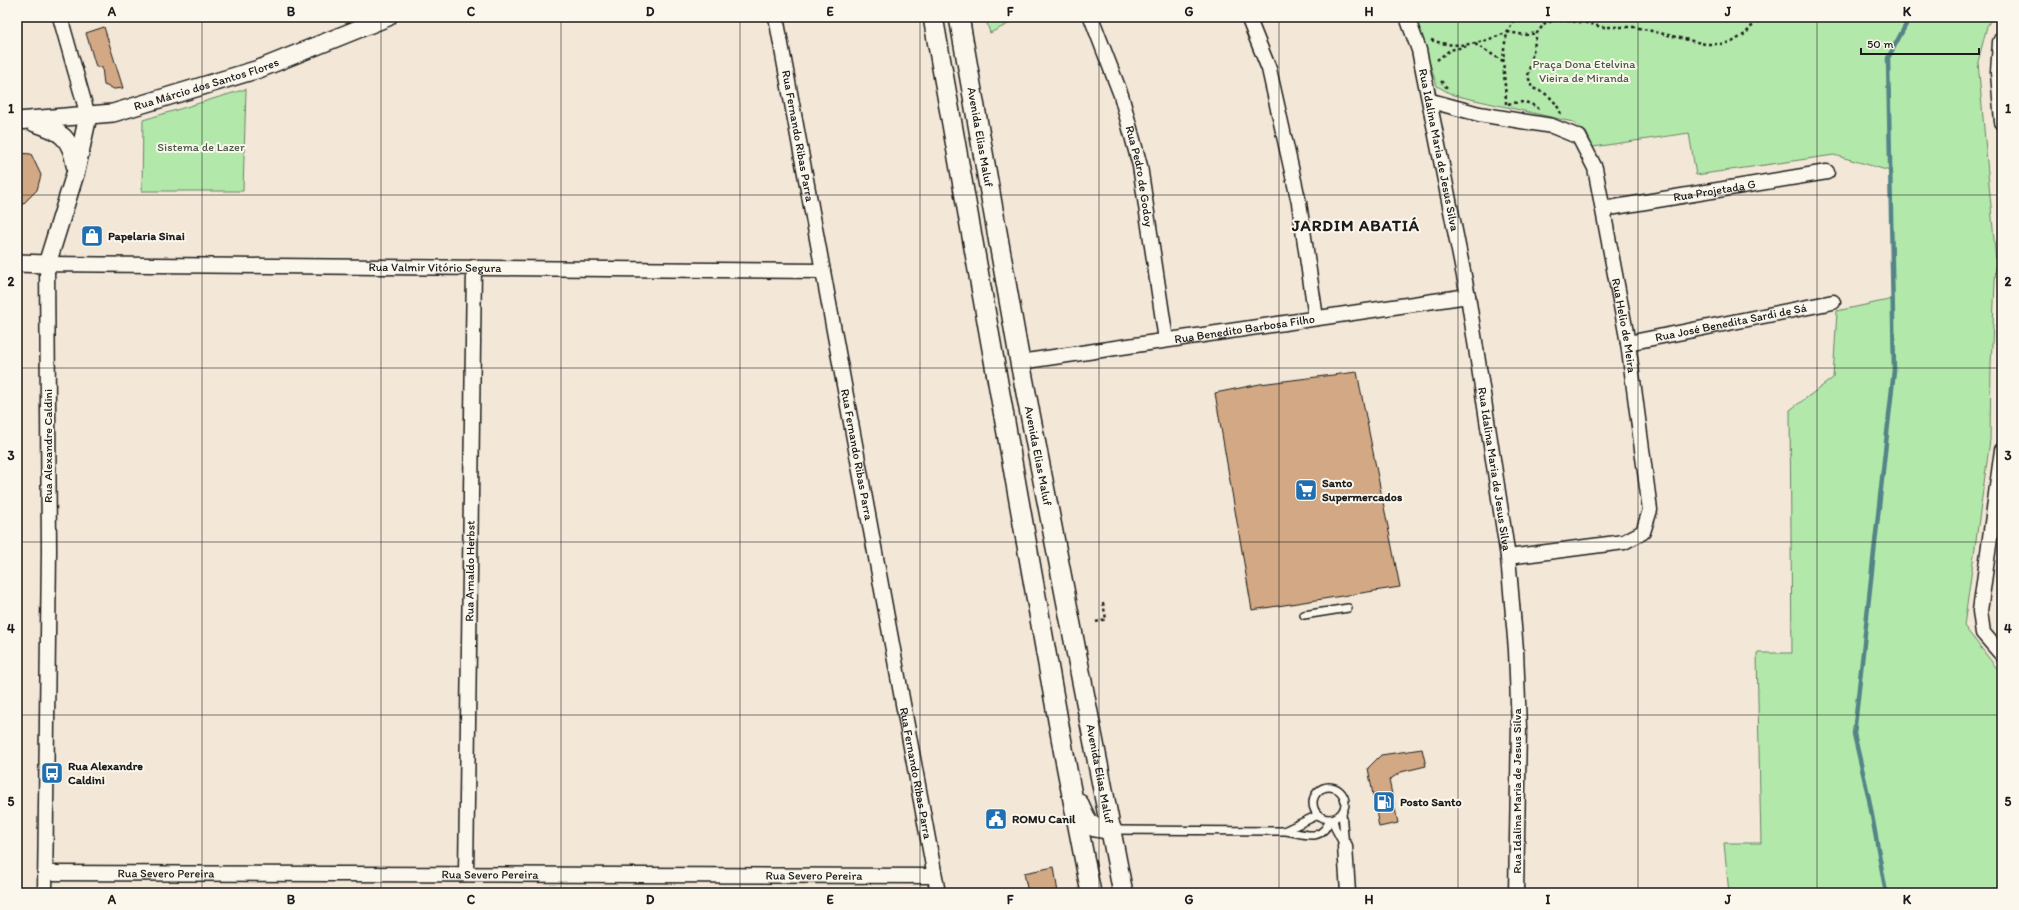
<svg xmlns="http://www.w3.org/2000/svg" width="2019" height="910" font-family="Itim,sans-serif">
<rect width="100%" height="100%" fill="#f3e7d7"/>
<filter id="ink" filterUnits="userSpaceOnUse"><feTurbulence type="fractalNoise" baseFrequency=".025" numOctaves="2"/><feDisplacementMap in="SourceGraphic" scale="8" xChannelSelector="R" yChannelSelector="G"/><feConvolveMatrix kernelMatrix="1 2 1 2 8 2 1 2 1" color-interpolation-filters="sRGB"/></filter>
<g filter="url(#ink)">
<!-- green -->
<g fill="#b2e9ab" stroke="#678264">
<polygon points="985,17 1010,17 1012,22 990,33"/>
<polygon points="1415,17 1993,17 1987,26 1978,62 1996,262 1991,365 1990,440 1964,626 2002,675 2002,893 1729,893 1724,843 1761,843 1757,653 1792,653 1790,410 1833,378 1837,311 1893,299 1890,171 1834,155 1696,175 1689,133 1593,147 1586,132 1573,122 1453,95 1437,86"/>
<polygon points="246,89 243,191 142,191 143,120"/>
</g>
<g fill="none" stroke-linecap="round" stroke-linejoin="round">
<!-- stream -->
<polyline stroke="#538487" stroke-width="4.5" points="1886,893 1869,799 1854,734 1894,370 1888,58 1910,17"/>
</g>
<!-- building -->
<g fill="#d2a984" stroke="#1c1c1c">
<polygon points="104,27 123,88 114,89 104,85 102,67 96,67 86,33"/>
<polygon points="17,153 31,154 41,175 37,190 17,210"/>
<polygon points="1357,372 1400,587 1252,610 1215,393 1260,384"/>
<polygon points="1422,749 1426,766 1401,772 1389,780 1398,823 1379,827 1368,768 1381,755"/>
<polygon points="1054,867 1058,893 1028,893 1024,873"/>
</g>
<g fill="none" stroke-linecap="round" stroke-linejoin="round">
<!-- service casing -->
<g stroke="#1c1c1c" stroke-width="10">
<g id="service">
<polyline points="1304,615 1348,608"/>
<circle cx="1329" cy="803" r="16"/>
<polyline points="1342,813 1345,846"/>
<polyline points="1333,819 1335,828 1344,845"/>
<path d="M1112,830L1286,831C1305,834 1322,843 1330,819"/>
<polyline points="1286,830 1318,815"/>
</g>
</g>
<!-- minor casing -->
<g stroke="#1c1c1c" stroke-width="17">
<g id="minor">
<polyline points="60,17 88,116"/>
<path id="s1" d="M776,17L938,893"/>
<path id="s2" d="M1091,17L1121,95L1140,166L1166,340"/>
<polyline points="1248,17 1269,69 1299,203 1316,318"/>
<path id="s3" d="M1407,17L1419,50L1468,296L1508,557L1516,650L1519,728L1516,893"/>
<polyline points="2002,38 2000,42 1998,73 2002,122"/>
<path id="s4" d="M1431,101L1479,114L1552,126L1579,137L1595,168L1628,343L1650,510L1643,532L1624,542L1508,557"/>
<path id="s5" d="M1603,209L1827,172"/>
<path id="s6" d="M1628,343L1833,302"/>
<path id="s7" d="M1020,362L1468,296"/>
<polyline points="2002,450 1980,611 1983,633 2002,655"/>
<polyline points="1345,846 1348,893"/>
<path id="s8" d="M45,873L934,876"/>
<path id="s9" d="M466,874L474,267"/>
<path id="s10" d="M45,893L49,550L47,264L823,271"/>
</g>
</g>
<!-- tertiary casing -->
<g stroke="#1c1c1c" stroke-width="20">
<g id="tertiary">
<path id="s11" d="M17,121L113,113L259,69L388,17"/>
<path d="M35,123C60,131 71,137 75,165"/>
<polyline points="17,263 47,264 76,171 88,116"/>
</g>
</g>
<!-- secondary casing -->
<g stroke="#1c1c1c" stroke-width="22">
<g id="secondary">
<polyline points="933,17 1064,754 1091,893"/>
<path id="s12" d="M959,17L1020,362L1123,893"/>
<polyline points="1079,804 1088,824 1095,827 1112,830"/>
</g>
</g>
<!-- path -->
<g stroke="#1c1c1c" stroke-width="2.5" stroke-dasharray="3 3" stroke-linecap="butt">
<path d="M1431,40C1460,50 1481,43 1508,32L1515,17"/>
<polyline points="1475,44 1503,61"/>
<polyline points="1437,60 1450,50 1468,46"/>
<polyline points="1441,81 1448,89"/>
<path d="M1506,104C1506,80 1499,56 1508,32L1525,35L1537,33"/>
<path d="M1508,104C1521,101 1529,101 1539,109"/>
<path d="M1561,114C1555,99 1547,93 1532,88L1528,76L1532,56L1537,33L1545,23L1558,20L1588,23L1601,27H1635L1705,44H1720L1732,42L1745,34L1760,17"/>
<polyline points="1096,622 1106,619 1103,603"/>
</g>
<!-- service -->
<use href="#service" stroke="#fbf7ec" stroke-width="7"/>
<!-- minor -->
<use href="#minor" stroke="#fbf7ec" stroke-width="14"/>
<!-- tertiary -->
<use href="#tertiary" stroke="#fbf7ec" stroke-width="17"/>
<!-- secondary -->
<use href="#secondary" stroke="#fbf7ec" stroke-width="19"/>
</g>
</g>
<!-- grid -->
<path fill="none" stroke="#1c1c1c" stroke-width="1" stroke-opacity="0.55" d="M202,17V893M381,17V893M561,17V893M740,17V893M920,17V893M1099,17V893M1279,17V893M1458,17V893M1638,17V893M1817,17V893M17,195H2002M17,368H2002M17,542H2002M17,715H2002"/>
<!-- icons -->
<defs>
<g id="shop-square" transform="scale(1.15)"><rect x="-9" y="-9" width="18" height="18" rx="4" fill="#1f6fb2" stroke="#fbf7ec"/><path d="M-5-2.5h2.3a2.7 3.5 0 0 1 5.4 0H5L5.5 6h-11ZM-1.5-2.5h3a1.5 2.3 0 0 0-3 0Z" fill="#fff"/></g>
<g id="supermarket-square" transform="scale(1.15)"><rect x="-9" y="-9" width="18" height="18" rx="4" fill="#1f6fb2" stroke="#fbf7ec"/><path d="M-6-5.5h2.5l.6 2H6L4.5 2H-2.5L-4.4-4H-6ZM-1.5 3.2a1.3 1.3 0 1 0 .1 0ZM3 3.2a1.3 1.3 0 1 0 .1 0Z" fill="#fff"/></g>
<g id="bus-square" transform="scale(1.15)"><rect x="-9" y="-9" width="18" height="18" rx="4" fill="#1f6fb2" stroke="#fbf7ec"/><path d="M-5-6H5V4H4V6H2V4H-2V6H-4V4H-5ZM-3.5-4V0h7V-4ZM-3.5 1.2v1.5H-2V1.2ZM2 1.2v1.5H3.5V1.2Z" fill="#fff"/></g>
<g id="fuel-square" transform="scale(1.15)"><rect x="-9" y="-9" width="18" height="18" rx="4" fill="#1f6fb2" stroke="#fbf7ec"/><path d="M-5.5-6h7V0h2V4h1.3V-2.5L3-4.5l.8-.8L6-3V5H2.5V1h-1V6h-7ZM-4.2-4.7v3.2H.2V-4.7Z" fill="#fff"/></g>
<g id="civic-square" transform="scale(1.15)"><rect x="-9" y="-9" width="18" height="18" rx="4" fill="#1f6fb2" stroke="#fbf7ec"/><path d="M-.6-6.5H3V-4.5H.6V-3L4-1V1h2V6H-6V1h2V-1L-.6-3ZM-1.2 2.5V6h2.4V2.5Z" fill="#fff"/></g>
</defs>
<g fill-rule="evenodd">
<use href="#shop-square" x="92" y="236"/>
<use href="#supermarket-square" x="1306" y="490"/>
<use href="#bus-square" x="52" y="773"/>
<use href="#fuel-square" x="1384" y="802"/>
<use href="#civic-square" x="996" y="819"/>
</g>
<g text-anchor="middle" stroke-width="4" stroke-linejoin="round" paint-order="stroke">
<!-- park labels -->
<g font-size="12" fill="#495a47" stroke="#fbf7ec">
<text x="1584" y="68">Praça Dona Etelvina<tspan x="1584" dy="14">Vieira de Miranda</tspan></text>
<text x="201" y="151">Sistema de Lazer</text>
</g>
<!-- street labels -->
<g font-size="12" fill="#1c1c1c" stroke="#fbf7ec">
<text dy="4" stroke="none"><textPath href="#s11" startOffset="194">Rua Márcio dos Santos Flores</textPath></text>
<text dy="4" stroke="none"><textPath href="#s1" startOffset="121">Rua Fernando Ribas Parra</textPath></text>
<text dy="4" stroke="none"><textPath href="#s12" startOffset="122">Avenida Elias Maluf</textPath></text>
<text dy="4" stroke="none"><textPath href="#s3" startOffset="137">Rua Idalina Maria de Jesus Silva</textPath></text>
<text dy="4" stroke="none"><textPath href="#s2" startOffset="167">Rua Pedro de Godoy</textPath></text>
<text dy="4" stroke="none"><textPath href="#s5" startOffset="113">Rua Projetada G</textPath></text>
<text dy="4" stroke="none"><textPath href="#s10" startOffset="1017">Rua Valmir Vitório Segura</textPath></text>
<text dy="4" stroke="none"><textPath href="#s6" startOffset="105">Rua José Benedita Sardi de Sá</textPath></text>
<text dy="4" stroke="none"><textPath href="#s4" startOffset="348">Rua Helio de Meira</textPath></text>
<text dy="4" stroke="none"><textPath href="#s7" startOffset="227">Rua Benedito Barbosa Filho</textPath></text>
<text transform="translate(48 446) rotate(-90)" y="4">Rua Alexandre Caldini</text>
<text dy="4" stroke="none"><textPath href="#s1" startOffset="445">Rua Fernando Ribas Parra</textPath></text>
<text dy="4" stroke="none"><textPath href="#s12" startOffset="446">Avenida Elias Maluf</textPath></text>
<text dy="4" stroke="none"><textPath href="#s3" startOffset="461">Rua Idalina Maria de Jesus Silva</textPath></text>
<text dy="4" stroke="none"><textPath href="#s9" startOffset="303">Rua Arnaldo Herbst</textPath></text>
<text dy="4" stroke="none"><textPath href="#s1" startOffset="769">Rua Fernando Ribas Parra</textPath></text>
<text dy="4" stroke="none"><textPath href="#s12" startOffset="770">Avenida Elias Maluf</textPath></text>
<text transform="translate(1517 791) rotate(-90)" y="4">Rua Idalina Maria de Jesus Silva</text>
<text dy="4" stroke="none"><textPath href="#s8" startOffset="121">Rua Severo Pereira</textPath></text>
<text dy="4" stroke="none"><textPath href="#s8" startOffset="445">Rua Severo Pereira</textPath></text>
<text dy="4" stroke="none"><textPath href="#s8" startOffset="769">Rua Severo Pereira</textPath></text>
</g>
<!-- poi labels -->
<g font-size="12" font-weight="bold" fill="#1c1c1c" stroke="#fbf7ec" text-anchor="start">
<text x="108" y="240">Papelaria Sinai</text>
<text x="1322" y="487">Santo<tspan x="1322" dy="14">Supermercados</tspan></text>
<text x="68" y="770">Rua Alexandre<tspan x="68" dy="14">Caldini</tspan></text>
<text x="1400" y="806">Posto Santo</text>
<text x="1012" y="823">ROMU Canil</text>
</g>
<!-- district labels -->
<g font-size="16" font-weight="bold" letter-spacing="1" fill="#1c1c1c" stroke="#fbf7ec">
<text x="1356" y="231">JARDIM ABATIÁ</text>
</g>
</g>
<!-- margin -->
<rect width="2019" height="910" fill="none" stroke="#fbf7ec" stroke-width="44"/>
<!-- scale -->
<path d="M1861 48v6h118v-6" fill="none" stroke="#1c1c1c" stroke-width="2"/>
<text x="1867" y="48" font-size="12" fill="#1c1c1c" stroke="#fbf7ec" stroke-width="3" paint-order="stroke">50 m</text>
<rect x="22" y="22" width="1975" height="866" fill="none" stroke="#1c1c1c" stroke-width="1.5"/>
<g font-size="13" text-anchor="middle" font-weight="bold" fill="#1c1c1c">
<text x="112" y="16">A</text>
<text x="291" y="16">B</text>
<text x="471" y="16">C</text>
<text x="650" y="16">D</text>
<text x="830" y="16">E</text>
<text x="1010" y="16">F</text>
<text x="1189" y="16">G</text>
<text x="1369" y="16">H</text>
<text x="1548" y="16">I</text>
<text x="1728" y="16">J</text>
<text x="1907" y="16">K</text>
<text x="11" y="113">1</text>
<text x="2008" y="113">1</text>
<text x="11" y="286">2</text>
<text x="2008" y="286">2</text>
<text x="11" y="460">3</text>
<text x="2008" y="460">3</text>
<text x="11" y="633">4</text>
<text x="2008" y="633">4</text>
<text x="11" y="806">5</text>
<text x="2008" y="806">5</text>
<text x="112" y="904">A</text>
<text x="291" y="904">B</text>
<text x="471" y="904">C</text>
<text x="650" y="904">D</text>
<text x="830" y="904">E</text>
<text x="1010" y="904">F</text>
<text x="1189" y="904">G</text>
<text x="1369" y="904">H</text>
<text x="1548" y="904">I</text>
<text x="1728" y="904">J</text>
<text x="1907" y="904">K</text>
</g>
</svg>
